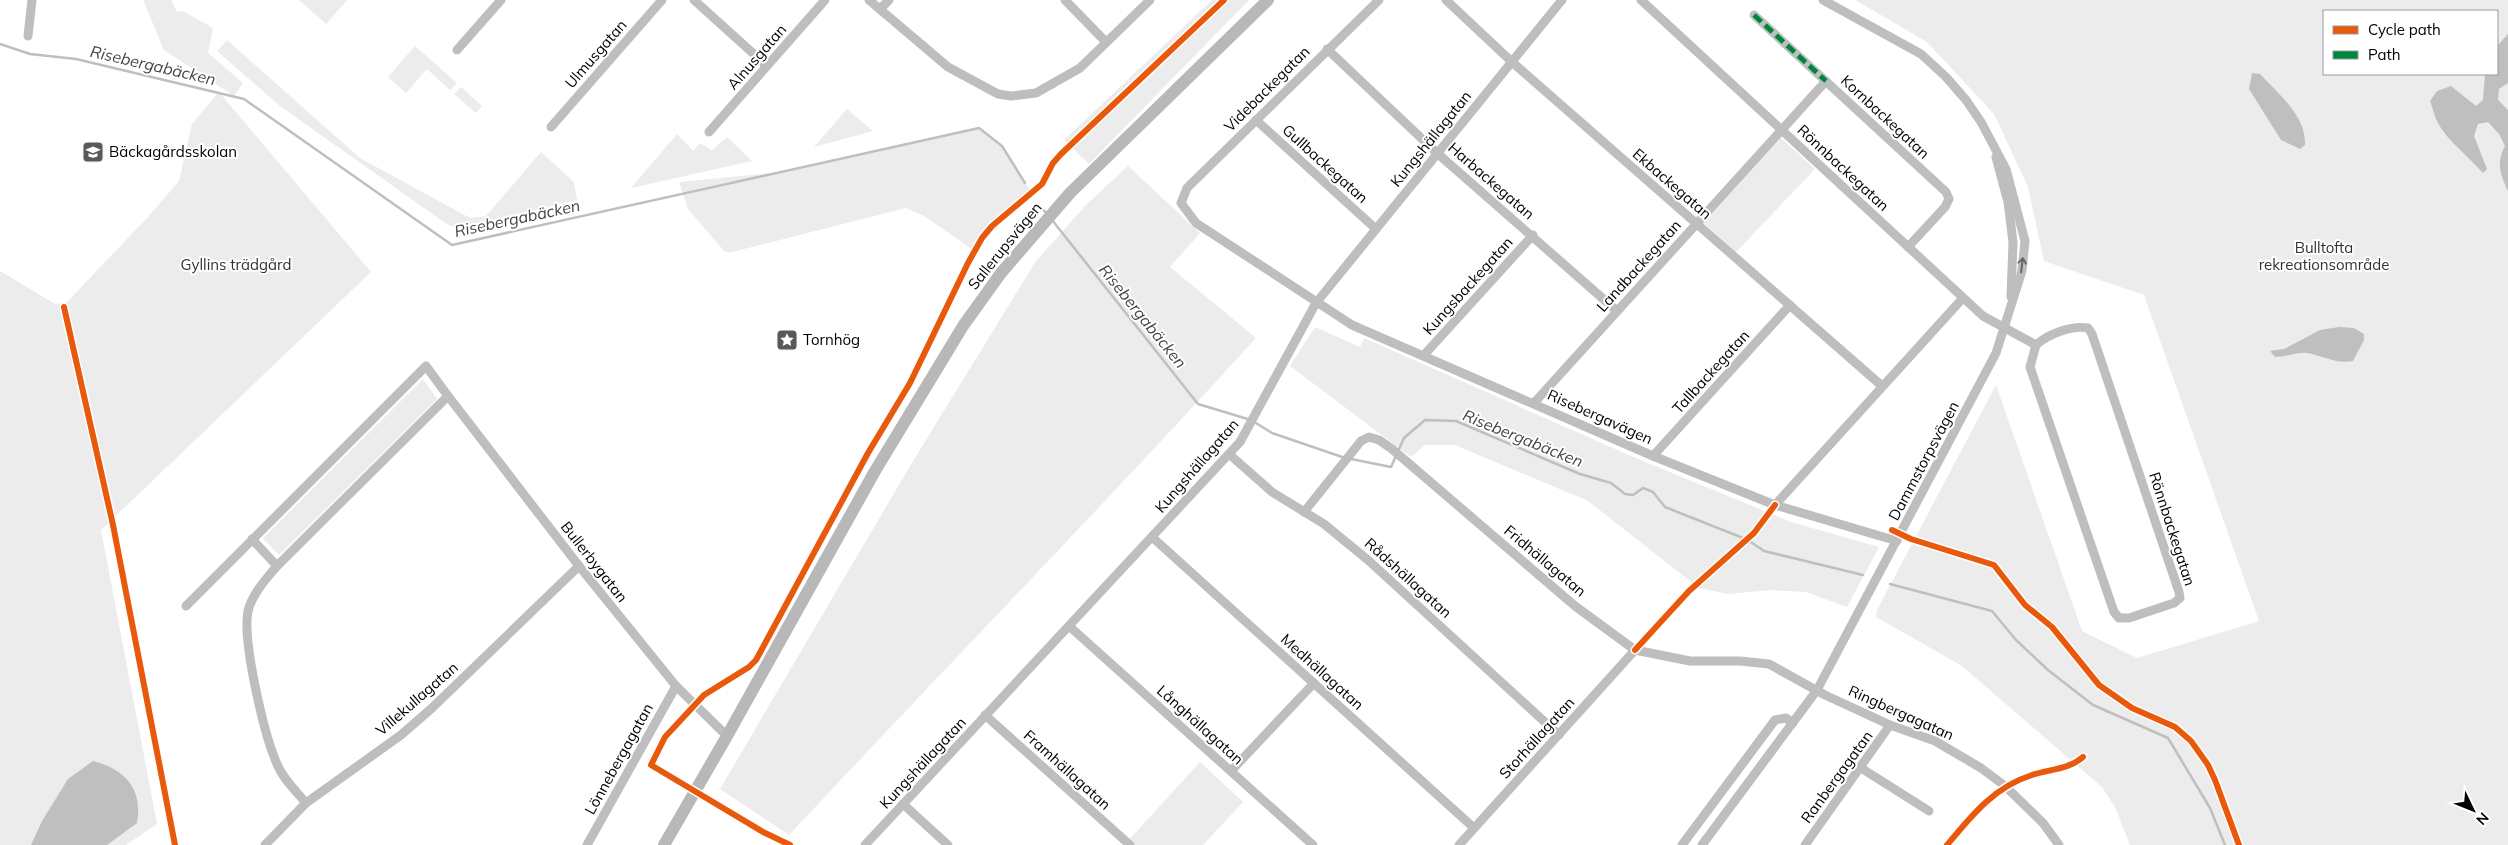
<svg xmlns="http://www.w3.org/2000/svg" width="2508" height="845" font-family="Mulish,sans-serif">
<rect width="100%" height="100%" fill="#fff"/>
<!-- green -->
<g fill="#ececec" fill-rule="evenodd">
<polygon points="143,0 171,0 177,12 183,11 213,28 208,53 243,83 234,96 164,50"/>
<polygon points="299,0 347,0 326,24"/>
<polygon points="1212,0 1249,0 1089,164 1064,140"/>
<path d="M1855,0H2508V845H2130L2115,807L2102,787L1962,666L1876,617L1877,610L1996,385L2082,631L2137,658L2259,621L2144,295L2044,261L2028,187L1994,114L1927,42ZM2324,11H2497V74H2324Z"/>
<polygon points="227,40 360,158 470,218 486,216 541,152 574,182 577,200 459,228 448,225 280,106 217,51"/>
<polygon points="415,46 457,83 450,90 427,69 406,93 388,77"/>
<polygon points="461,87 482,106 476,113 454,94"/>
<polygon points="219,92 371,272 101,530 157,824 126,845 0,845 0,271 55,304 67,302 147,218 179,181 192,124"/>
<polygon points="847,109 873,131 814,147"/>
<polygon points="979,128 1002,146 1031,192 982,238 975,251 924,216 906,208 732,252 725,252 688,209 679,182 783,172"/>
<polygon points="677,134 693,151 700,143 712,150 727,137 752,161 631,188"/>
<polygon points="1781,138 1815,169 1736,252 1704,223"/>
<path d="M1128,166L1200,233L1170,267L1256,338C1103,506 944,669 789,835L720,789L913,461L1036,261L1087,204Z"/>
<polygon points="1315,327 1360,347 1364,338 1631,456 1791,522 1879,547 1847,607 1806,592 1770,590 1728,594 1699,588 1588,501 1455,445 1425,445 1411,457 1290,366"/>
<polygon points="423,379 437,399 279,555 263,538"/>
<polygon points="1200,762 1243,802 1203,845 1130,845 1127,842"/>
</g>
<!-- water -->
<g fill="#bfbfbf">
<path d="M2508,34V83L2499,89L2498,100L2508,110V191C2500,173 2496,164 2505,146L2499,134L2488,122L2478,124L2474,136L2487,169L2483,173C2470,158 2446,139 2438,123C2434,116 2433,108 2430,101L2437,91L2451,86L2476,106L2483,100L2485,74H2497V46Z"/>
<path d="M2252,73L2260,74C2279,95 2306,115 2305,145L2300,149L2281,140L2249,89Z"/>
<path d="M2339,327L2354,328L2364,334V340L2353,361C2335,364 2324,356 2307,353C2297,352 2286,357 2275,357L2270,351L2284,349L2320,330Z"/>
<path d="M93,761C125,769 143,789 137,823L107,845H31L42,821L68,779Z"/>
</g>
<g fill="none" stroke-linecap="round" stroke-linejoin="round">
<!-- stream -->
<g stroke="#bfbfbf" stroke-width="2.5">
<polyline points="0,44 30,54 76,59 244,99 452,245 979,128 1002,146 1025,183"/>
<polyline points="1038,204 1047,214"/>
<polyline points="1052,220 1198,404 1251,420 1272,433 1345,458"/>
<polyline points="1351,459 1391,467 1404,438 1425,420 1456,421 1580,474 1611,483 1625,494 1633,495 1643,488 1653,492 1665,507 1748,540 1764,551 1863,575"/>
<polyline points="1890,584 1992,611 2016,640 2048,670 2093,705 2168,738 2210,808 2225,845"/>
</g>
<!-- street -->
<g stroke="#bebebe" stroke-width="9">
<polyline points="694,0 767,66"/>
<polyline points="869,0 948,67 998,94 1011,96 1036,93 1080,68 1150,0"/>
<polyline points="1065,0 1106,42"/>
<polyline points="1379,0 1187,188 1181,203 1196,223 1352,325 1653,456 1775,505 1897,541"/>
<polyline points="1446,0 1512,62 1882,386"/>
<path d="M1641,0L1983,316L2036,345L2030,367L2114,612L2119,618H2129L2174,603L2180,598L2179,592L2092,334L2088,328C2072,325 2048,334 2036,345"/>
<polyline points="880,9 889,0"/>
<polyline points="1754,15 1946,192 1949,199 1945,207 1908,247"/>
<polyline points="28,36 32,0"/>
<polyline points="1327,49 1437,153 1617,311"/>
<polyline points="457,50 501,0"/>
<polyline points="1256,120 1376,229"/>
<polyline points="551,127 662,0"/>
<polyline points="709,132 825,0"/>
<polyline points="1996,157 2008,202 2013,242 2011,297"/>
<polyline points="1424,355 1533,235"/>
<polyline points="1534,403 1826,81"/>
<polyline points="1229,454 1272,492 1324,524 1368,560 1559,735"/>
<polyline points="1653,456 1790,305"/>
<polyline points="1775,505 1963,298"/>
<polyline points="1304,512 1361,441 1369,437 1379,440 1392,449 1575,606 1635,650 1690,661 1740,661 1769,664 1825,695 1890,725 1935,741 1981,768 2005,786 2043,823 2059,845"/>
<polyline points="1152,537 1474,828"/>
<polyline points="252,539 277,566"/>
<polyline points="186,606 426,366 448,396"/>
<polyline points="1069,626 1313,845"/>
<polyline points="985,715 1130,845"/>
<polyline points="1861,768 1929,811"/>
<polyline points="1231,771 1314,683"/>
<path d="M306,803C296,791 283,779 277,764C264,735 242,640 248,611C252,594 267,578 277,566L448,396L579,566L676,686L727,736"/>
<polyline points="903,804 948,845"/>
<polyline points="265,845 306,803 401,735 432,708 579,566"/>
<polyline points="587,845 676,686"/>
<polyline points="865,845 1240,442 1316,303 1562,0"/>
<polyline points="1459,845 1635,650"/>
<polyline points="1682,845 1775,720 1786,718 1793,723"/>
<polyline points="1702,845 1817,690 1996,353 2022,271 2025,241 2006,169 1981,122 1966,100 1946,77 1921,54 1823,0"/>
<polyline points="1805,845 1890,725"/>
</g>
<!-- secondary -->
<polyline stroke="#b8b8b8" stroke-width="12" points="664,845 727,736 875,471 963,326 1001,273 1070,193 1268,0"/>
<!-- quiet -->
<polyline stroke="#00873e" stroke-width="5" stroke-dasharray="10 5" stroke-linecap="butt" points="1754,15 1826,81"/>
<!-- cycleway casing -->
<g stroke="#fff" stroke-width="9">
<g id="cycleway">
<polyline points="64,307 113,525 175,845"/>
<polyline points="1892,530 1911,539 1994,565 2025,605 2052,627 2099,685 2132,708 2175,727 2191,741 2208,765 2215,780 2239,845"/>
<polyline points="1635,650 1689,591 1754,533 1775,505"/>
<polyline points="790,845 763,832 651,765 665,737 704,695 749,667 756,660 868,453 910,383 968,263 982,238 992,226 1042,184 1053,163 1061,154 1224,0"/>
<path d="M1947,845C1972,815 1994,787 2032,775C2050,769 2068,770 2083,757"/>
</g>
</g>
<!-- cycleway -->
<use href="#cycleway" stroke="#e8590c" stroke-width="6"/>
</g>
<!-- one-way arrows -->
<defs><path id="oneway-shaft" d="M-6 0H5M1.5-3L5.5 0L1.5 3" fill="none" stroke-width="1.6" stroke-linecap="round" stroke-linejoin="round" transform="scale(1.25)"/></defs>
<use stroke="#686868" href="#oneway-shaft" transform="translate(2022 265) rotate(-83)"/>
<!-- icons -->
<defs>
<g id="school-square" transform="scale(1.125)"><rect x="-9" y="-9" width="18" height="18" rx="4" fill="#595959" stroke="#fff"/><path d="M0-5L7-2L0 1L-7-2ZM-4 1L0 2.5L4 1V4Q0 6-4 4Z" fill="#fff"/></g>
<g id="sight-square" transform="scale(1.125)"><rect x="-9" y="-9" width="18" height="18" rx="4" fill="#595959" stroke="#fff"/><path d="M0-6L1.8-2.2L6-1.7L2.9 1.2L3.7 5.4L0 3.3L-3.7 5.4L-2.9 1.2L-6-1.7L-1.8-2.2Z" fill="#fff"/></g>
</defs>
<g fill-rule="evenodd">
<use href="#school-square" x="93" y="152"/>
<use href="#sight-square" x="787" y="340"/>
</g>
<g text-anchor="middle" stroke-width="4" stroke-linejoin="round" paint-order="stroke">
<!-- street labels -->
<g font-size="15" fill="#000" stroke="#fff">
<text transform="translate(596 54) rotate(-49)" y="5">Ulmusgatan</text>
<text transform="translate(757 57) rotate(-49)" y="5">Alnusgatan</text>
<text transform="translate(1267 89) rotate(-45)" y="5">Videbackegatan</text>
<text transform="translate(1885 117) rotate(43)" y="5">Kornbackegatan</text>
<text transform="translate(1431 139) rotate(-51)" y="5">Kungshällagatan</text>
<text transform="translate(1325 164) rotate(42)" y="5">Gullbackegatan</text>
<text transform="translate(1843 168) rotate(43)" y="5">Rönnbackegatan</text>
<text transform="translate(1491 181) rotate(41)" y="5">Harbackegatan</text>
<text transform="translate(1672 184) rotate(41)" y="5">Ekbackegatan</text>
<text transform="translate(1005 246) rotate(-51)" y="5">Sallerupsvägen</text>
<text transform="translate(1639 266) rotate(-48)" y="5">Landbackegatan</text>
<text transform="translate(1468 286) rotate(-48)" y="5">Kungsbackegatan</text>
<text transform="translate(1711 372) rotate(-48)" y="5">Tallbackegatan</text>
<text transform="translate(1600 417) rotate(24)" y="5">Risebergavägen</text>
<text transform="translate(1924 461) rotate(-62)" y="5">Dammstorpsvägen</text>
<text transform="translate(1197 466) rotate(-49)" y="5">Kungshällagatan</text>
<text transform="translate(2172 529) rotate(72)" y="5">Rönnbackegatan</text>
<text transform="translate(1545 561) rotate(40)" y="5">Fridhällagatan</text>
<text transform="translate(594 562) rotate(52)" y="5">Bullerbygatan</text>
<text transform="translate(1408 578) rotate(42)" y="5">Rådshällagatan</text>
<text transform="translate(1322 672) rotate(42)" y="5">Medhällagatan</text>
<text transform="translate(417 699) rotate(-41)" y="5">Villekullagatan</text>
<text transform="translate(1901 713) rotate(24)" y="5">Ringbergagatan</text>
<text transform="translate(1200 725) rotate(42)" y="5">Långhällagatan</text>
<text transform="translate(1537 738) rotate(-48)" y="5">Storhällagatan</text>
<text transform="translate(619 759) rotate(-61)" y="5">Lönnebergagatan</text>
<text transform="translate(923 763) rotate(-47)" y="5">Kungshällagatan</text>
<text transform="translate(1067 770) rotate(42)" y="5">Framhällagatan</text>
<text transform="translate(1837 777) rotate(-54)" y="5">Ranbergagatan</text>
</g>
<!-- poi labels -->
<g font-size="15" fill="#000" stroke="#fff" text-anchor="start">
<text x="109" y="157">Bäckagårdsskolan</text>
<text x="803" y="345">Tornhög</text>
</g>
<!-- park labels -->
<g font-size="15" fill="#333" stroke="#fff">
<text x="2324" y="253">Bulltofta<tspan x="2324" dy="17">rekreationsområde</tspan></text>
<text x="236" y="270">Gyllins trädgård</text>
</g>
<!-- water labels -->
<g font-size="16" font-style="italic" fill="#444" stroke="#fff">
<text transform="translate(153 65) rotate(13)" y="6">Risebergabäcken</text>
<text transform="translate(517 218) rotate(-12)" y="6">Risebergabäcken</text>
<text transform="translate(1143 316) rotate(51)" y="6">Risebergabäcken</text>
<text transform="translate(1523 438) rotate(22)" y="6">Risebergabäcken</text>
</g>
</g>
<!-- legend -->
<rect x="2323" y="10" width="175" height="65" fill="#ffffff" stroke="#999999"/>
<rect x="2333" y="26" width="25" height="8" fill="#e8590c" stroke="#999999"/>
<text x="2368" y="35" font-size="15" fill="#000000">Cycle path</text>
<rect x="2333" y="51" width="25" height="8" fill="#00873e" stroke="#999999"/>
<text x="2368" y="60" font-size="15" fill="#000000">Path</text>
<!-- north arrow -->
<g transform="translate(2473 810) rotate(133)" stroke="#ffffff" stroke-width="4" paint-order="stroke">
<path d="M0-4L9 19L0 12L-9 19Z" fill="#000000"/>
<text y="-8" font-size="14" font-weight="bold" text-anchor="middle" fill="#000000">N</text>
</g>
</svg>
